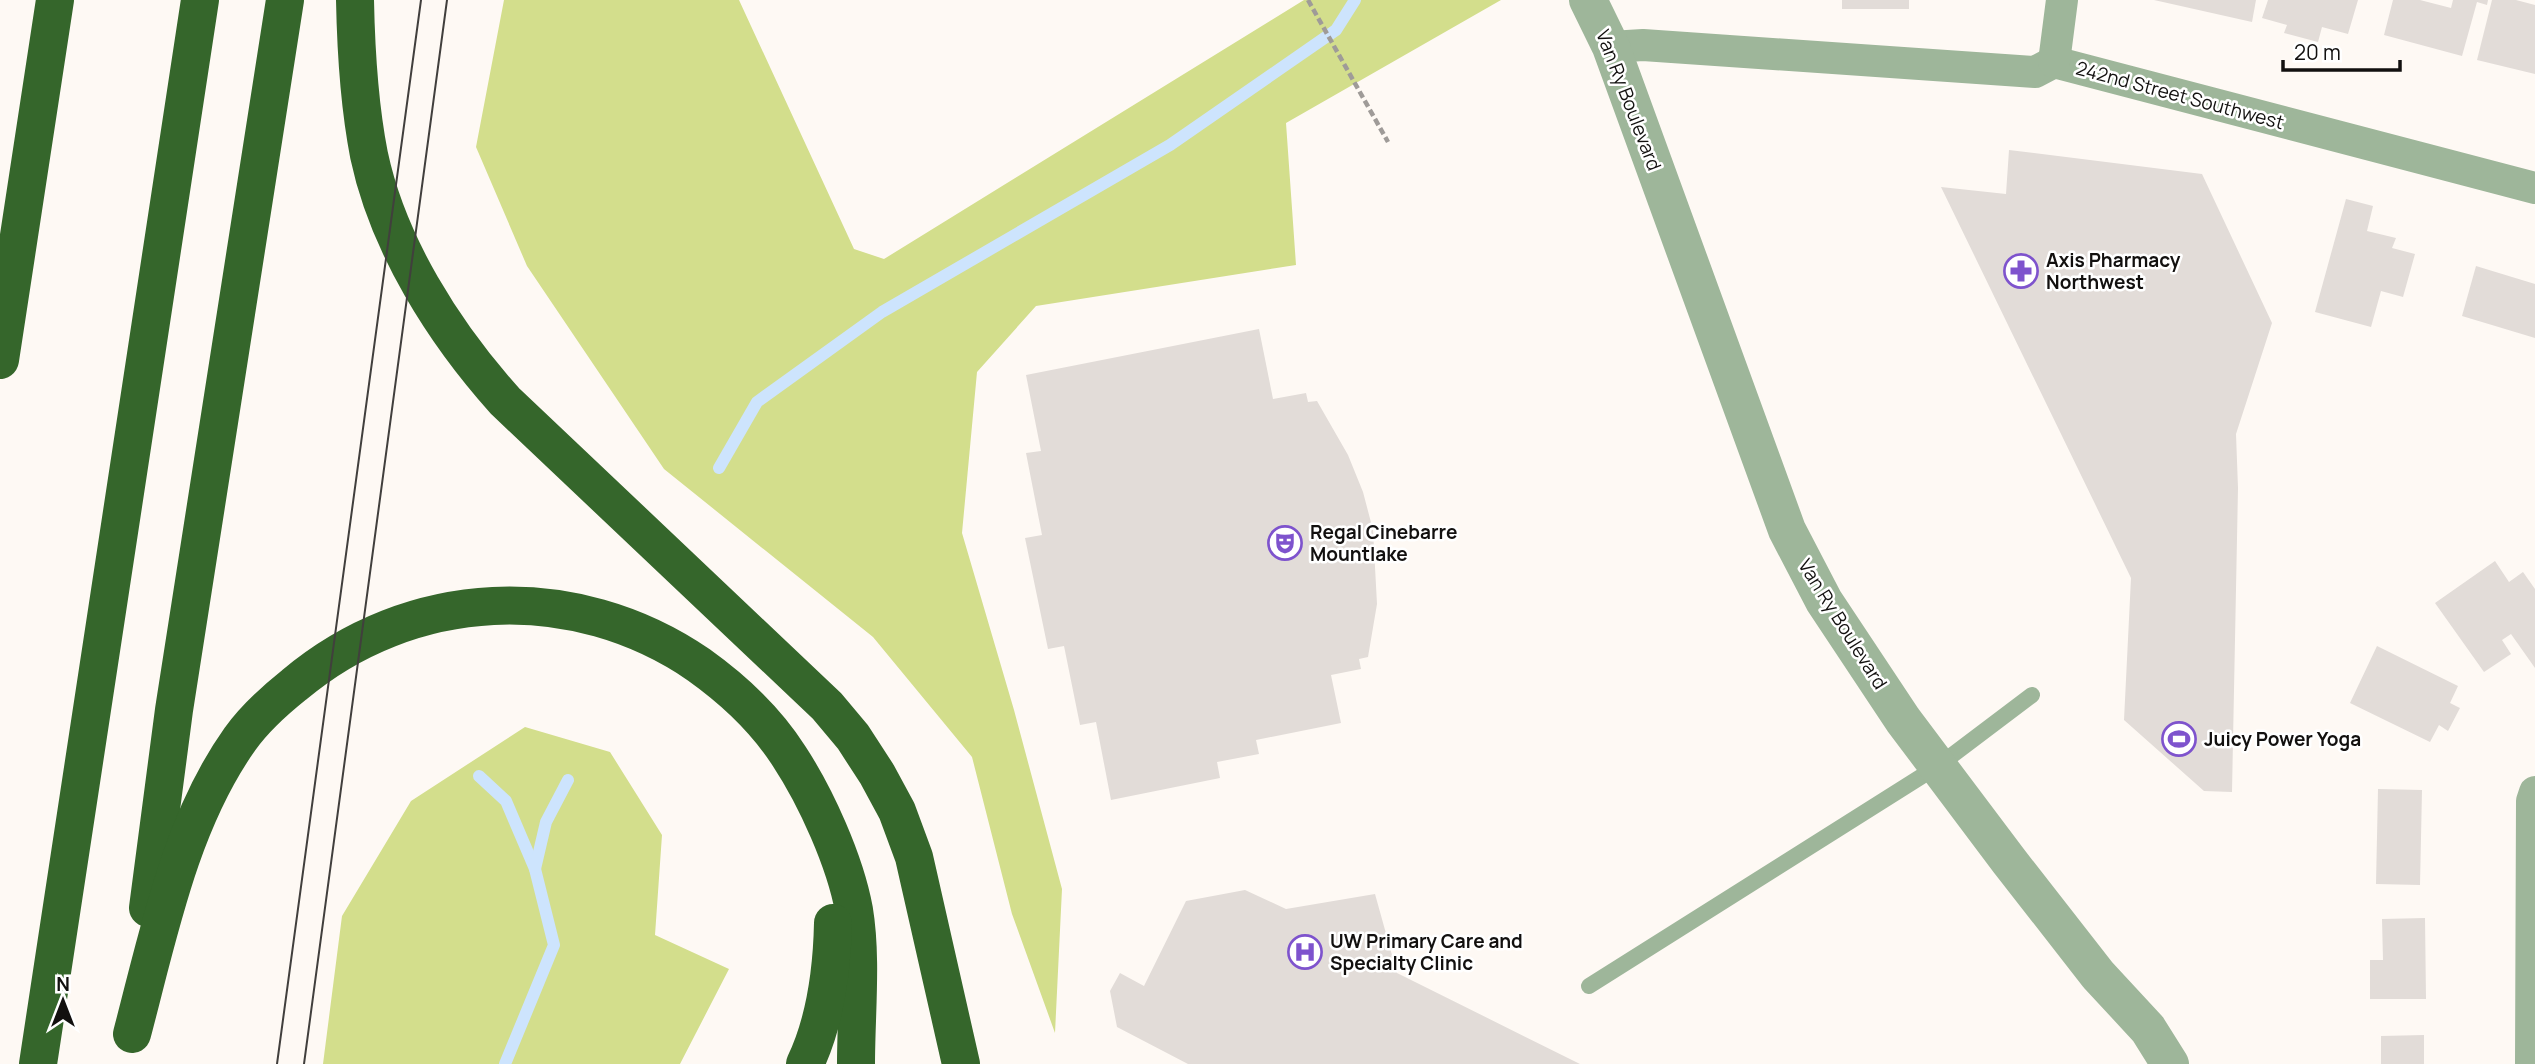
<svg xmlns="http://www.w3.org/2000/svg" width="2535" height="1064" font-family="Manrope,sans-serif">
<rect width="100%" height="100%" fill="#fef9f4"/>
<!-- green -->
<g fill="#d3de8c">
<polygon points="504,0 739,0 854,249 884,259 1304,0 1501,0 1286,123 1296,265 1036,306 977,372 962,533 1014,710 1062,889 1055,1033 1012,914 972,757 873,637 664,469 527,266 476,147"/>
<polygon points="525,727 610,752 662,835 655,935 729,969 680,1064 323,1064 342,916 411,801"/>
</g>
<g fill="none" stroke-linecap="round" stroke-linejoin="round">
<!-- stream -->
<g stroke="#cde4fd" stroke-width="12">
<polyline points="719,468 757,402 882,312 1170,145 1336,30 1355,0"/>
<polyline points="479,776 506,801 535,869 554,945 505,1064"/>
<polyline points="535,869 546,822 568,780"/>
</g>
</g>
<!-- building -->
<g fill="#e2dcd8">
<rect x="1842" y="0" width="67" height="9"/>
<polygon points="2154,0 2256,0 2252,22"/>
<polygon points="2268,0 2358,0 2348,34 2322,27 2318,42 2284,33 2287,25 2262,18"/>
<polygon points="2393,0 2420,0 2451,8 2453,0 2488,0 2487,5 2477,2 2462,56 2384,35"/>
<polygon points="2492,0 2516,0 2535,5 2535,74 2477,60"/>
<polygon points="2009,150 2202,174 2272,323 2236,434 2238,488 2232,792 2204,791 2124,720 2131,578 1941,187 2006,194"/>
<polygon points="2346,199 2373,206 2367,231 2396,238 2392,248 2415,254 2403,297 2381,291 2371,327 2315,312"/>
<polygon points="2476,266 2535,284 2535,338 2462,316"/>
<polygon points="1259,329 1273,399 1306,393 1308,402 1317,401 1348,455 1363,492 1373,530 1377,604 1368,657 1359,659 1361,669 1331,675 1341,723 1256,740 1259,754 1217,762 1220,778 1111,800 1096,722 1080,725 1064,646 1048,649 1025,538 1042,535 1026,453 1041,451 1026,375"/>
<polygon points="2495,561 2509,582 2523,572 2535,589 2535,668 2511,634 2502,640 2511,654 2484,672 2435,603"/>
<polygon points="2377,646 2458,686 2450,703 2460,708 2448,731 2439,725 2430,742 2350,703"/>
<polygon points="2378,789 2422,790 2420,885 2376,884"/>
<polygon points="1245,890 1286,909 1375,894 1397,973 1580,1064 1188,1064 1117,1027 1110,991 1120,973 1144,986 1186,901"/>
<polygon points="2425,918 2426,999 2370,999 2370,960 2383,960 2382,919"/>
<polygon points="2424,1035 2424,1064 2381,1064 2381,1036"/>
</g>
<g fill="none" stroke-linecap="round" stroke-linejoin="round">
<!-- path -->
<polyline stroke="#9f9b98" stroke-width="4.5" stroke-dasharray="7 3.5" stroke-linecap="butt" points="1308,0 1388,142"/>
<!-- service -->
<polyline stroke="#9eb69a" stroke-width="16" points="1589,986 1938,766 2032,695"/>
<!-- minor -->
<g stroke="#9eb69a" stroke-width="32">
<polyline points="1611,47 1643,45 2035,72 2054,62 2535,188"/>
<polyline points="2054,62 2062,0"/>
<polyline points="2531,1064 2532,801 2535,792"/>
</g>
<!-- tertiary -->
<polyline stroke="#9eb69a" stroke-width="38" points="1588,0 1611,47 1787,530 1824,601 1903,720 2009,861 2098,975 2148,1029 2170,1064"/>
<!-- motorway -->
<g stroke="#35662b" stroke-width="38">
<path d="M355,0C356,51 359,104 369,155C388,245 444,333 505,401L827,706L853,737L877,774L897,811L914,857L961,1064"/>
<polyline points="0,360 55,0"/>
<polyline points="148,908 174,710 285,0"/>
<path d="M132,1034C158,936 180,823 240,739C255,718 274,701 294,685C410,587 574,579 699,665C734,690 766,720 789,756C816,797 845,861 854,910C862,958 856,1015 856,1064"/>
<polyline points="38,1064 200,0"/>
<path d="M805,1064C826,1020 832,970 833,923"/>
</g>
<!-- tram -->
<g stroke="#413f3d" stroke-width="2">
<polyline points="277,1064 421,0"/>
<polyline points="304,1064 447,0"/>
</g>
</g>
<!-- icons -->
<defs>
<g id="pharmacy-ring" transform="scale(1.75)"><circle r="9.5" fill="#fff" stroke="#7e53cd" stroke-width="1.5"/><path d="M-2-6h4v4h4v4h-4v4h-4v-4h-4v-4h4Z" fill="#7e53cd"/></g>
<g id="theatre-ring" transform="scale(1.75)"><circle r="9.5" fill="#fff" stroke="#7e53cd" stroke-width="1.5"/><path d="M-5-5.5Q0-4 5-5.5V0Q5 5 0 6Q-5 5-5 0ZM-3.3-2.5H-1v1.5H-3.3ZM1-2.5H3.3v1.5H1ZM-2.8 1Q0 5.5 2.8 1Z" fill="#7e53cd"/></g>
<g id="stadium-ring" transform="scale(1.75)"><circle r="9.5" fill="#fff" stroke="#7e53cd" stroke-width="1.5"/><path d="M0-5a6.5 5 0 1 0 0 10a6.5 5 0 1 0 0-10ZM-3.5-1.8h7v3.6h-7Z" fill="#7e53cd"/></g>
<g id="hospital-ring" transform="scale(1.75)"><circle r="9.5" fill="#fff" stroke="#7e53cd" stroke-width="1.5"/><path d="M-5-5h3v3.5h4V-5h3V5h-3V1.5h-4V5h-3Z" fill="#7e53cd"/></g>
</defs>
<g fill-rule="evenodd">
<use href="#pharmacy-ring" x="2021" y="271"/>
<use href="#theatre-ring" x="1285" y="543"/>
<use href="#stadium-ring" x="2179" y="739"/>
<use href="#hospital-ring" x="1305" y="952"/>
</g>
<g text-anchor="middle" stroke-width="5" stroke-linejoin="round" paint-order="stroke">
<!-- street labels -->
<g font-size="19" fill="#12100f" stroke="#fff">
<text transform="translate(2180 95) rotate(15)" y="7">242nd Street Southwest</text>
<text transform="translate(1629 100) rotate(69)" y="7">Van Ry Boulevard</text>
<text transform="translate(1843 624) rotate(58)" y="7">Van Ry Boulevard</text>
</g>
<!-- poi labels -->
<g font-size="19" font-weight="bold" fill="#12100f" stroke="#fff" text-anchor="start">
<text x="2046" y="267">Axis Pharmacy<tspan x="2046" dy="22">Northwest</tspan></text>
<text x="1310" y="539">Regal Cinebarre<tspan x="1310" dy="22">Mountlake</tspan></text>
<text x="2204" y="746">Juicy Power Yoga</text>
<text x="1330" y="948">UW Primary Care and<tspan x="1330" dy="22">Specialty Clinic</tspan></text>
</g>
</g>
<!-- north arrow -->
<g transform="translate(63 1001)" stroke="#ffffff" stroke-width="5" paint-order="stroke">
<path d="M0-5L12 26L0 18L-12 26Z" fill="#12100f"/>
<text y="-10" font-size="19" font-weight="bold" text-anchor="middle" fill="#12100f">N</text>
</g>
<!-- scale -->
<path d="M2283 60v10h117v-10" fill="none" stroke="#12100f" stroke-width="3.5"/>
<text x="2294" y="60" font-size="21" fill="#12100f" stroke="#ffffff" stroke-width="5" paint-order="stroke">20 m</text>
</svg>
